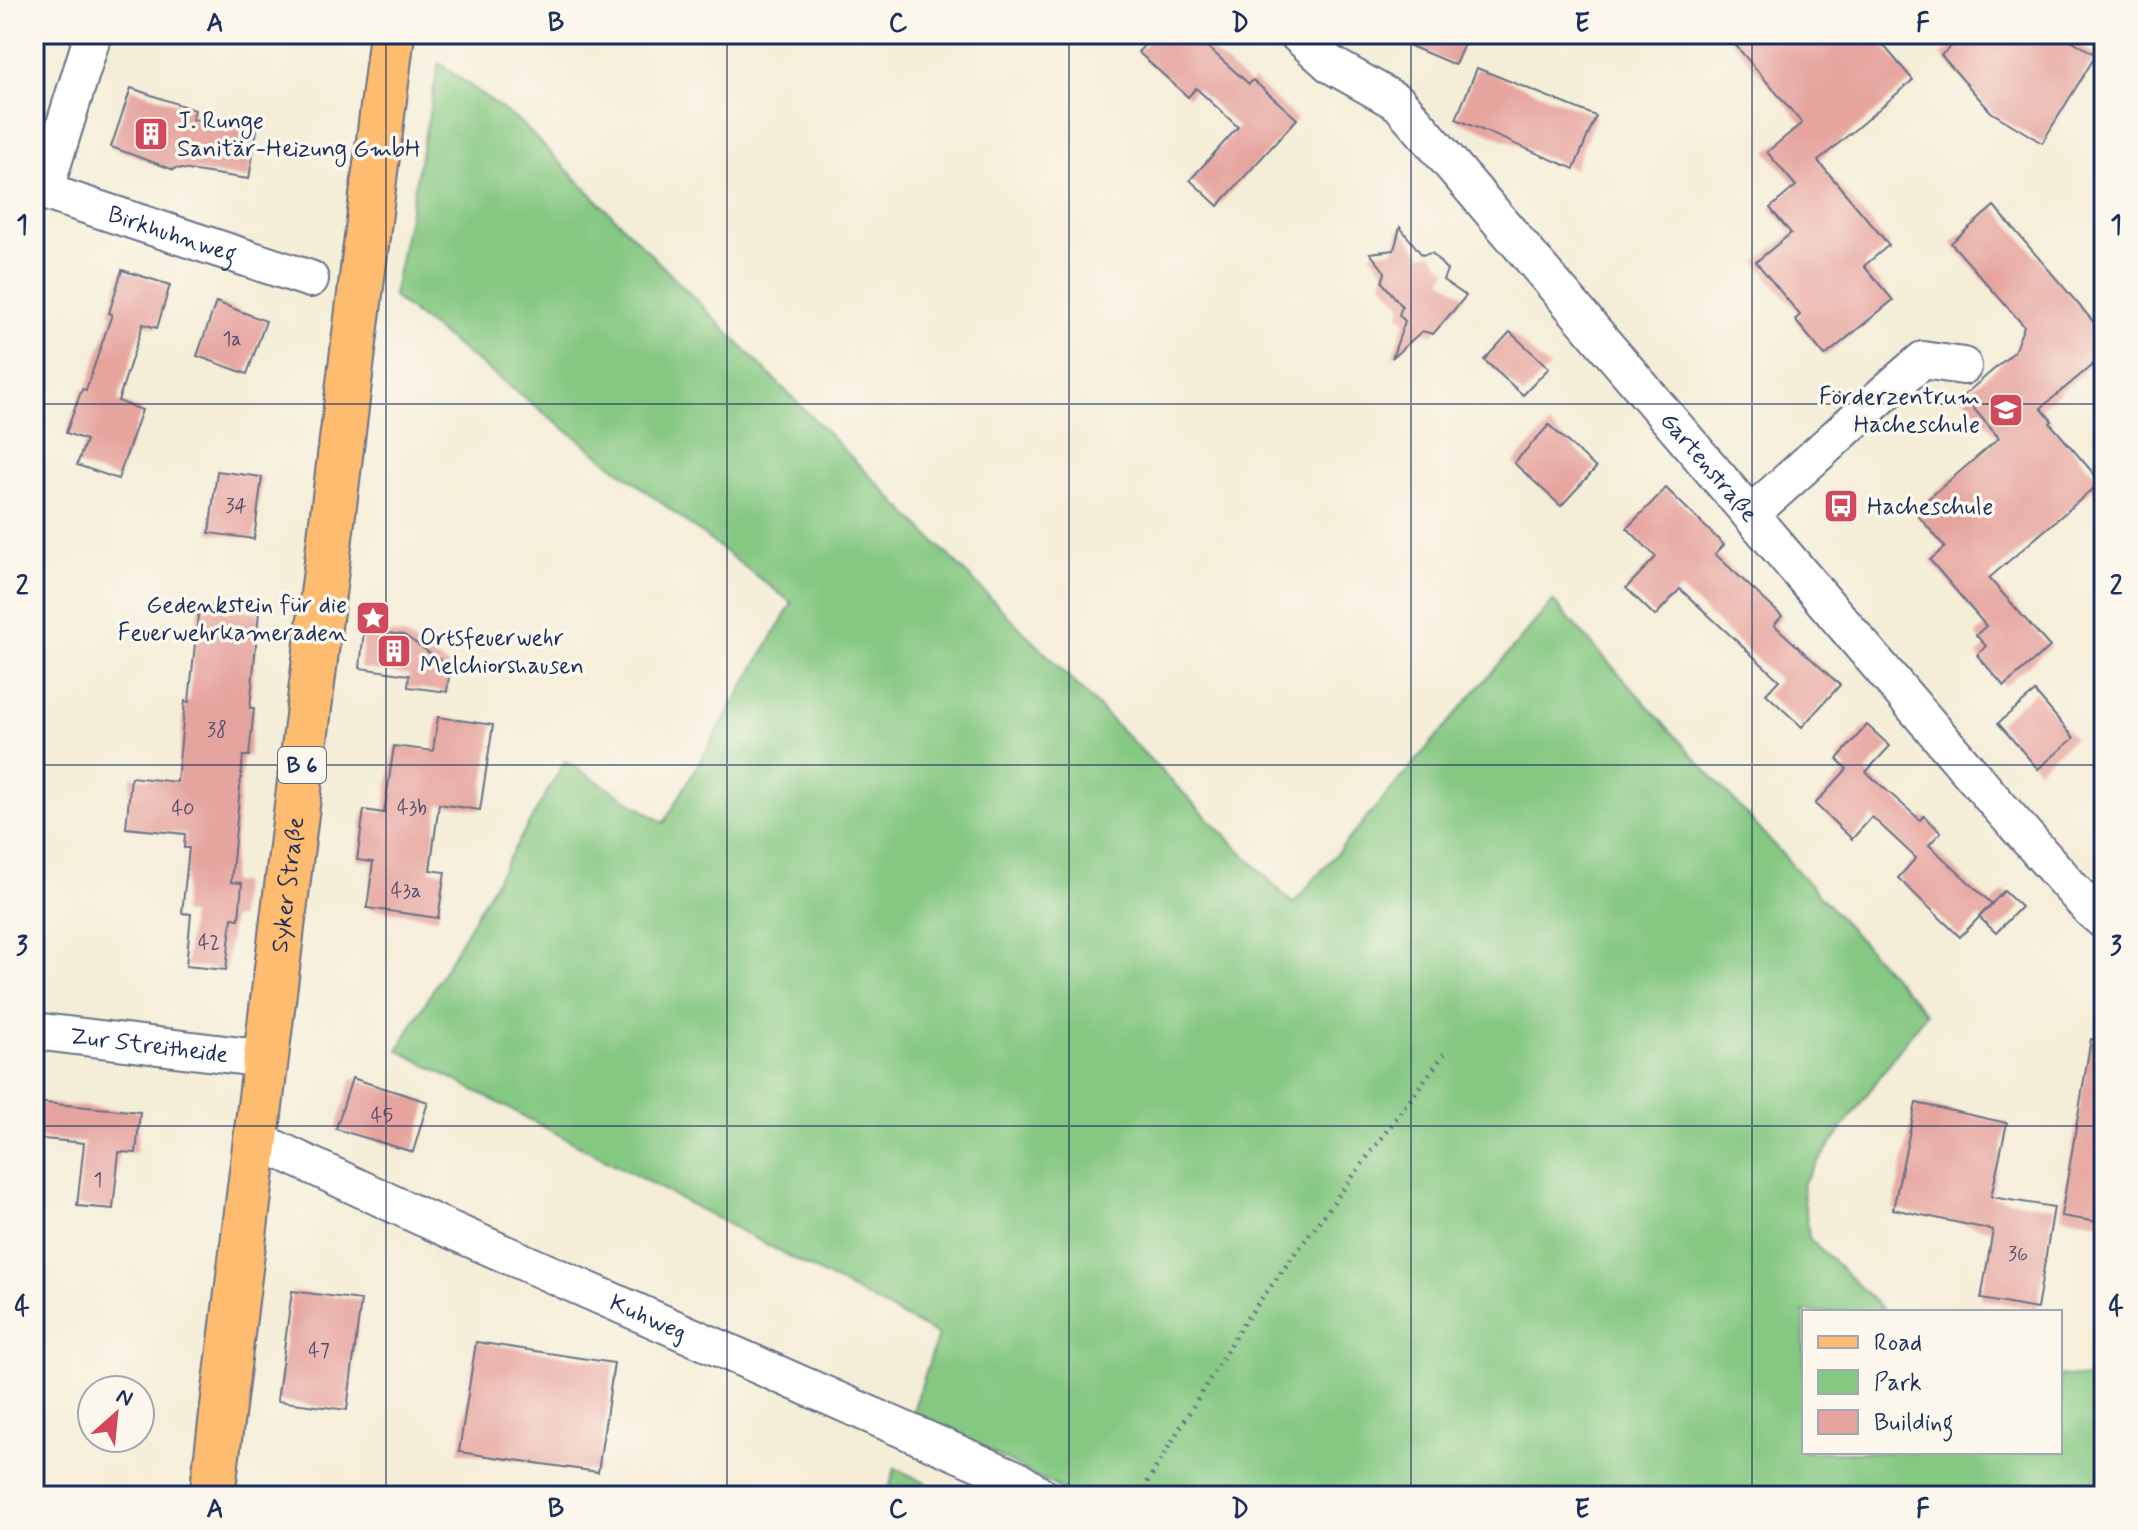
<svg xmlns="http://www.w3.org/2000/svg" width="2138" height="1530" font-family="Mynerve,sans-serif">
<rect width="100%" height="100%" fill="#fbf7ec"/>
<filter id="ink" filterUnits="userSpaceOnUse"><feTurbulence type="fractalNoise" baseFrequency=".0125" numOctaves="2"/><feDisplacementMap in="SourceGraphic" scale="16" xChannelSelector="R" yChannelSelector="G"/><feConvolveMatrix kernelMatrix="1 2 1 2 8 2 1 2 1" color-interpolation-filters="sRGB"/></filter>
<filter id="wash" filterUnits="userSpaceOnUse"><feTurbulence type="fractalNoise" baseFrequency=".006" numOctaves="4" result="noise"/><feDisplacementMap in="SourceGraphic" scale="32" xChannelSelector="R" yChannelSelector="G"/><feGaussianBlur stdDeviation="1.8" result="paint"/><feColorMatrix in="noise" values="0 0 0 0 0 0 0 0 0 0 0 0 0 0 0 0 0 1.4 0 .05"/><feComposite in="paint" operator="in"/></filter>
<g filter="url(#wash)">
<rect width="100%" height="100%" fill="#f4edd7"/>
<!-- green -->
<g fill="#85c882" stroke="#507c70" stroke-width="2">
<polygon points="439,63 521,123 1293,904 1553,601 1926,1013 1802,1184 1809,1238 1886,1312 1804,1312 1804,1452 2060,1452 2060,1375 2104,1380 2104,1447 2096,1496 1074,1496 913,1411 938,1335 398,1050 565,761 664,823 792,603 393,297"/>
<polygon points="895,1468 952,1496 887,1496"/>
</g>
<g id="blocks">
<!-- building -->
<g fill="#e6a49f">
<polygon points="1155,34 1193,34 1249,84 1253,80 1297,119 1218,206 1190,180 1238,127 1196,88 1188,97 1138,52"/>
<polygon points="1382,34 1468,34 1455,65"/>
<polygon points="1726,34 1874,34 1913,80 1818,161 1889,245 1864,266 1893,300 1825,356 1795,320 1800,315 1756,262 1791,233 1770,208 1796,186 1767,152 1802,123"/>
<polygon points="1965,34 2061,34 2096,55 2042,143 1991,112 1941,55"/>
<polygon points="1477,68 1596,116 1574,169 1456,119"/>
<polygon points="131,88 195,110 192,119 257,129 249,179 175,168 174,170 111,147"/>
<polygon points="1994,206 2104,334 2104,355 2041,408 2052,421 2050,423 2101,482 1989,578 2050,647 2004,686 1977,655 1986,646 1976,635 1986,626 1930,560 1945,547 1914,511 1999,438 1963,396 2014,352 2024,326 1951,243"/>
<polygon points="1400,227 1422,255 1432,253 1447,270 1443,280 1466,296 1433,334 1422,331 1392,358 1405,321 1399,315 1402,306 1382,282 1385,272 1370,253 1394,250"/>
<polygon points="122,270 170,285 157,328 143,324 118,401 142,410 118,479 77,465 86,440 66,433 82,389 86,390 112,314 109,313"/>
<polygon points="216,302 266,321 247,374 197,356"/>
<polygon points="1510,332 1549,368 1523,395 1484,360"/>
<polygon points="1549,425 1596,468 1561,506 1514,463"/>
<polygon points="217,471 262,477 254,539 209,533"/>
<polygon points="1666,488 1724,545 1715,554 1782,616 1774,625 1840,685 1802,727 1766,694 1779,680 1680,589 1655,616 1626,588 1656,557 1627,528"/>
<polygon points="199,605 259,612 250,708 254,708 249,756 243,756 231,882 242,883 239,919 232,918 226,970 186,966 191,914 182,913 189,848 184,848 185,834 126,828 131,777 177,782 185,701 189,702"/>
<polygon points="364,630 404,635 450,667 447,692 408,687 409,675 360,668"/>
<polygon points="2035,692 2074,738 2038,769 1998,723"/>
<polygon points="438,717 493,725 480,810 439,804 430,870 445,872 438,918 367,908 373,862 357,860 364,810 384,813 394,746 433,751"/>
<polygon points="1867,725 1890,746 1866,772 1920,820 1924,816 1941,832 1929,845 1992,904 1960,937 1898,878 1916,858 1872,817 1852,839 1815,804 1847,769 1837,759"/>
<polygon points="2004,891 2021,907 1996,933 1979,917"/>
<polygon points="2091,1039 2104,1040 2104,1223 2061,1216"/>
<polygon points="352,1078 428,1102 413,1152 336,1129"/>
<polygon points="34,1102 140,1112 136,1153 119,1152 113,1209 77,1206 84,1143 34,1138"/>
<polygon points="1916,1103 2007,1123 1991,1197 2054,1207 2037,1309 1981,1299 1993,1230 1893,1209"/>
<polygon points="292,1291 361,1300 347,1410 277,1401"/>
<polygon points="476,1342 614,1363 598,1472 459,1452"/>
</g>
</g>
</g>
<g filter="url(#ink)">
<use href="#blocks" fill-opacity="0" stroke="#677288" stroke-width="2"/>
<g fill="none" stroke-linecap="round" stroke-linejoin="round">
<!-- minor casing -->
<g stroke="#677288" stroke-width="40">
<g id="minor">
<path id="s1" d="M1297,34L1330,64L1399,103L1998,805L2090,909L2104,921"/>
<path id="s2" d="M34,188L310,279"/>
<polyline points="44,192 93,34"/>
<path d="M1750,514C1809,464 1864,409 1923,360L1963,366"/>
<path id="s3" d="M34,1031L265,1059"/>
<path id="s4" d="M255,1139L419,1216L1016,1479L1041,1496"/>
</g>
</g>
<!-- major casing -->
<g stroke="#677288" stroke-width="48">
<g id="major">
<path id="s5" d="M212,1496L392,34"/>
</g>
</g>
<!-- path -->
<polyline stroke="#677288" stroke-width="5" stroke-dasharray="2 6" stroke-linecap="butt" points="1139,1496 1242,1325 1444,1054"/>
<!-- minor -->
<use href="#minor" stroke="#fff" stroke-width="36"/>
<!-- major -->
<use href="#major" stroke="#febc70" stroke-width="44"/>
</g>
</g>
<!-- grid -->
<path fill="none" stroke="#1b2f5e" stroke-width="2" stroke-opacity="0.55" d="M386,34V1496M727,34V1496M1069,34V1496M1411,34V1496M1752,34V1496M34,404H2104M34,765H2104M34,1126H2104"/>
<!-- icons -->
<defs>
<g id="building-square" transform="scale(1.8)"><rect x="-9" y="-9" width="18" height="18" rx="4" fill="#d1495b" stroke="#fbf7ec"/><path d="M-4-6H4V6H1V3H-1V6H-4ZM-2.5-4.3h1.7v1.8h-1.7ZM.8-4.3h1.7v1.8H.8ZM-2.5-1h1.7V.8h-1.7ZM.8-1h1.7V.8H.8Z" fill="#fff"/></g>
<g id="school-square" transform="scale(1.8)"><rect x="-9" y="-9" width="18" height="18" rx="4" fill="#d1495b" stroke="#fbf7ec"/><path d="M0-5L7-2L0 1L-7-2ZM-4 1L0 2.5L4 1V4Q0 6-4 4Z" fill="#fff"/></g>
<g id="bus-square" transform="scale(1.8)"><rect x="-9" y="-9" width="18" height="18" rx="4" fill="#d1495b" stroke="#fbf7ec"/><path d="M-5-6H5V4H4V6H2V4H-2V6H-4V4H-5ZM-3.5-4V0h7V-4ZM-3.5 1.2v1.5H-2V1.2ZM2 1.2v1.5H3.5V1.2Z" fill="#fff"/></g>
<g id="sight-square" transform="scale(1.8)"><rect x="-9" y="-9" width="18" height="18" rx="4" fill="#d1495b" stroke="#fbf7ec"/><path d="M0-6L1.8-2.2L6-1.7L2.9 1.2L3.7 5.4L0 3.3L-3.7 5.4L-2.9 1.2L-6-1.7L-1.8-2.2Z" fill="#fff"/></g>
</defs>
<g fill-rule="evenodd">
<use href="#building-square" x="151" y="134"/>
<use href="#school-square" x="2006" y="410"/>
<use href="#bus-square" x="1841" y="506"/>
<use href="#sight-square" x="373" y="618"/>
<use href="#building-square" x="394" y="651"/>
</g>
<g text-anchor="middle" stroke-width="7" stroke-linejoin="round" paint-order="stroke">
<!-- number labels -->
<g font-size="20" fill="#4e4c6e">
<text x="232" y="345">1a</text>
<text x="236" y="512">34</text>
<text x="217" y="736">38</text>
<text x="412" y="814">43b</text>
<text x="183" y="815">40</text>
<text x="406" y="897">43a</text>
<text x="209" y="949">42</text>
<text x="382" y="1122">45</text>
<text x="98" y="1186">1</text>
<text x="2018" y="1260">36</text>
<text x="319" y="1357">47</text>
</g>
<!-- shield labels -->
<rect fill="#fbf7ec" stroke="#5e6b89" stroke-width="2" x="278" y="747" width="48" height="36" rx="6"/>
<g font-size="22" font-weight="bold" fill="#1b2f5e">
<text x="302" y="773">B 6</text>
</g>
<!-- poi labels -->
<g font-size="24" fill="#1b2f5e" stroke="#fbf7ec" text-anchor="start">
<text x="177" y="128">J. Runge<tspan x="177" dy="28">Sanitär-Heizung GmbH</tspan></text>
<text x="1980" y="404" text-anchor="end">Förderzentrum<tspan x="1980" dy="28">Hacheschule</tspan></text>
<text x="1867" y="514">Hacheschule</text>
<text x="347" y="612" text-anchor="end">Gedenkstein für die<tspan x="347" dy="28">Feuerwehrkameraden</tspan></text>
<text x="420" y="645">Ortsfeuerwehr<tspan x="420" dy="28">Melchiorshausen</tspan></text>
</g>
<!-- street labels -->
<g font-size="24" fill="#1b2f5e" stroke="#fbf7ec">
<text dy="8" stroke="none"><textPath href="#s2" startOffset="146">Birkhuhnweg</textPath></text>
<text dy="8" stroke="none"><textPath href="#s1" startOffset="602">Gartenstraße</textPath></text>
<text dy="8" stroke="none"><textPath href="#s5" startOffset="616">Syker Straße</textPath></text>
<text dy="8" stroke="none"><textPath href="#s3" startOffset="116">Zur Streitheide</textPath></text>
<text dy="8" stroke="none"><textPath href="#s4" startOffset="432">Kuhweg</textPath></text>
</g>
</g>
<!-- margin -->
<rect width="2138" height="1530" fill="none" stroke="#fbf7ec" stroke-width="88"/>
<!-- legend -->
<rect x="1802" y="1310" width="260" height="144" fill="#fbf7ec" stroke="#a1a7b3" stroke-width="2"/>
<rect x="1818" y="1336" width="40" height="12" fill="#febc70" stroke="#a1a7b3" stroke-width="2"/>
<text x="1874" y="1350" font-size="24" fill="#1b2f5e">Road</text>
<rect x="1818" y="1370" width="40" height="24" fill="#85c882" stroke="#a1a7b3" stroke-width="2"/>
<text x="1874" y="1390" font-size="24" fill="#1b2f5e">Park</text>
<rect x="1818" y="1410" width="40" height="24" fill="#e6a49f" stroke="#a1a7b3" stroke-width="2"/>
<text x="1874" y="1430" font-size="24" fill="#1b2f5e">Building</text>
<!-- north arrow -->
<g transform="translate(116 1414) rotate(27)"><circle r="38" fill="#fbf7ec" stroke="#a1a7b3" stroke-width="2"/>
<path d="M0-6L14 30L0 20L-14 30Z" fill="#d1495b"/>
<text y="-12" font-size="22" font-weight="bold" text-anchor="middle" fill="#1b2f5e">N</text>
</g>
<rect x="44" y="44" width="2050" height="1442" fill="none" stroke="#1b2f5e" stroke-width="3"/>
<g font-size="26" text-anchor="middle" font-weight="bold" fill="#1b2f5e">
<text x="215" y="31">A</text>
<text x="556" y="31">B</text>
<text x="898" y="31">C</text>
<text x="1240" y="31">D</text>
<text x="1582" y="31">E</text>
<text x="1923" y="31">F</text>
<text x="22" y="233">1</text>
<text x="2116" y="233">1</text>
<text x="22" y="594">2</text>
<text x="2116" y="594">2</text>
<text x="22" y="954">3</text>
<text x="2116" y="954">3</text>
<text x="22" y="1315">4</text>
<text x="2116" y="1315">4</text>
<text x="215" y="1517">A</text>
<text x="556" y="1517">B</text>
<text x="898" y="1517">C</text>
<text x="1240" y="1517">D</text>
<text x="1582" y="1517">E</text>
<text x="1923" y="1517">F</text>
</g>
</svg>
